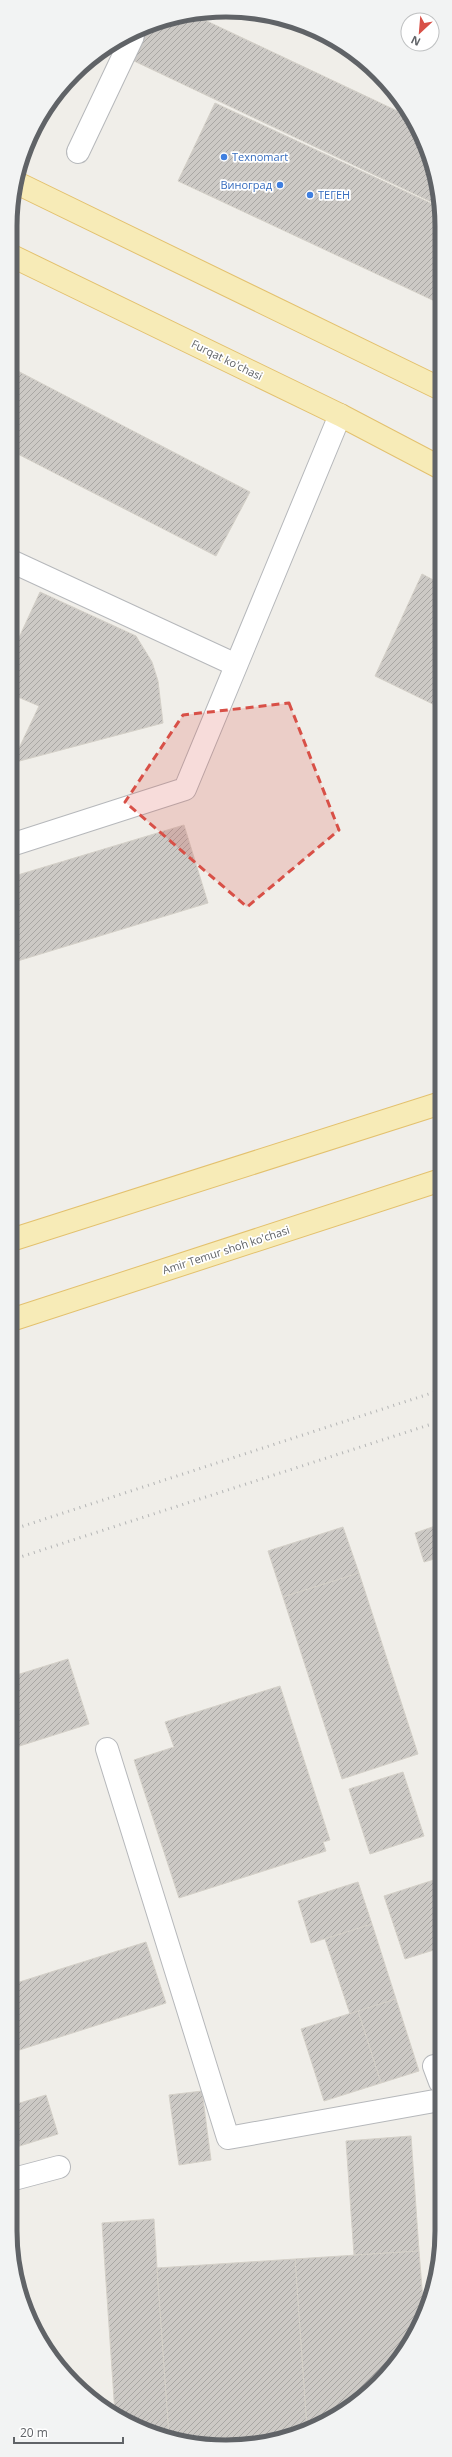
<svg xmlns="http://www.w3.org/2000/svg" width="452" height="2457" font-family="'Open Sans',sans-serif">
<defs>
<pattern id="building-hatch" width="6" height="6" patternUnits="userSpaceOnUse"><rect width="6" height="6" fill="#ccc9c5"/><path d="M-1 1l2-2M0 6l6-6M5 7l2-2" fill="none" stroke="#a9a7a4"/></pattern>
</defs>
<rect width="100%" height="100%" fill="#f0eee9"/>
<!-- building -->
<g fill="url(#building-hatch)" stroke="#d4d0c8">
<polygon points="196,16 410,117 420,131 440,206 132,60 147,29 170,17"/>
<polygon points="91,59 84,75 79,72"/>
<polygon points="215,103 441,208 441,304 178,181"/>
<polygon points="12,368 250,492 216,556 12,451"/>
<polygon points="422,574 441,584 441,708 375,676"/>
<polygon points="40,592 136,636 152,662 158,681 163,723 12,763 39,706 11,694 11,655"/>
<polygon points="184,825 208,903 11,963 11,877"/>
<polygon points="441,1524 441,1557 424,1562 415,1533"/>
<polygon points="343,1527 359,1573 283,1597 268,1551"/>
<polygon points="359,1573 418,1754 342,1779 283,1597"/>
<polygon points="68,1659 89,1724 10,1749 10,1677"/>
<polygon points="280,1686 330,1840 323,1842 326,1851 179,1898 134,1760 174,1747 165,1722"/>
<polygon points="403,1772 424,1836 370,1854 349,1789"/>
<polygon points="440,1878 440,1948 405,1959 384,1896"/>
<polygon points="358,1882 372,1924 311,1943 298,1901"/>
<polygon points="372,1924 396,1999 350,2014 325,1939"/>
<polygon points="146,1942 166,2003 10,2053 10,1985"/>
<polygon points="396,1999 419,2071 381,2083 358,2011"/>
<polygon points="358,2011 381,2083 324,2101 301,2029"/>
<polygon points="202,2091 211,2160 179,2165 169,2095"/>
<polygon points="46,2095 58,2134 10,2149 10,2106"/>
<polygon points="411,2136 419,2251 354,2255 346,2141"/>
<polygon points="154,2219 157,2268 169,2435 131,2425 115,2414 102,2223"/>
<polygon points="419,2251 424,2313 420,2327 368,2394 307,2429 295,2259"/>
<polygon points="295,2259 307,2429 295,2436 212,2447 169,2435 157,2268"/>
</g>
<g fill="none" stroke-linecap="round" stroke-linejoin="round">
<!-- minor casing -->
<g stroke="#b6b8bb" stroke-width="24">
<g id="minor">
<polyline points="78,152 133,36"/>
<polyline points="11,561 236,665"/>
<polyline points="11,845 185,789 340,415"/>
<polyline points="107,1749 228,2138 440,2100"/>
<polyline points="440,2082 434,2066 440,2065"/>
<polyline points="10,2180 59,2167"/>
</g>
</g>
<!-- major casing -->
<g stroke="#e3c16e" stroke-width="24">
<g id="major">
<polyline points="17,183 441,389"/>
<polyline points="12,256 340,415 441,468"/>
<polyline points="11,1240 441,1103"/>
<polyline points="11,1320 441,1180"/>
</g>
</g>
<!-- minor -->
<use href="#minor" stroke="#fff" stroke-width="22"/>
<!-- major -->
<use href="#major" stroke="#f7ebb7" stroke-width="22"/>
<!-- rail -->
<g stroke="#b4b5b5" stroke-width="3" stroke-dasharray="1 5" stroke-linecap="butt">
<polyline points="11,1530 441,1390"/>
<polyline points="11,1560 441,1421"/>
</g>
</g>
<!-- marked area -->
<path fill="#d85047" fill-opacity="0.2" stroke="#d85047" stroke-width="3" stroke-dasharray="8 5" stroke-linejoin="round" d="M289,703L339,830L247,907L125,802L183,715Z"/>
<!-- markers -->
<g fill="#3f7fe0" stroke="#fff" stroke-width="1.5">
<circle cx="224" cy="157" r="4"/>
<circle cx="280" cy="185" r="4"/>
<circle cx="310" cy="195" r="4"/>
</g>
<g text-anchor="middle" stroke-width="3.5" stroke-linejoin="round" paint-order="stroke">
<!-- shop labels -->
<g font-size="11" fill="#366cbe" stroke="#fff" text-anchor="start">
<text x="232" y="161">Texnomart</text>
<text x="272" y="189" text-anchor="end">Виноград</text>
<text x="318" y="199">ТЕГЕН</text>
</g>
<!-- street labels -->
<g font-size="11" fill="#606367" stroke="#fff">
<text transform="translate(227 360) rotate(26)" y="4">Furqat ko'chasi</text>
<text transform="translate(226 1250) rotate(-18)" y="4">Amir Temur shoh ko'chasi</text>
</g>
</g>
<!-- crop -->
<path d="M0 0H452V2457H0ZM226 17H226A209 209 0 0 1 435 226V2231A209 209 0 0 1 226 2440H226A209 209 0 0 1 17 2231V226A209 209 0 0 1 226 17Z" fill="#f2f3f3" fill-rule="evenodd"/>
<path fill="none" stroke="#606367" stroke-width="5" d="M226 17H226A209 209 0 0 1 435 226V2231A209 209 0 0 1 226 2440H226A209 209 0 0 1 17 2231V226A209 209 0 0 1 226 17Z"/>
<!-- north arrow -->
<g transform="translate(420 32) rotate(206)"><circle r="19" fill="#ffffff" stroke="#bfc1c2"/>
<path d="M0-3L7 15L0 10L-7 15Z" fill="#d85047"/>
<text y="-6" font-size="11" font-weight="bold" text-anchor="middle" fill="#606367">N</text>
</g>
<!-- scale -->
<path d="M14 2437v6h109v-6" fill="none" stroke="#606367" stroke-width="2"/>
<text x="20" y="2437" font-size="12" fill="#606367" stroke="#ffffff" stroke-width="3" paint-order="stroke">20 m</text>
</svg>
